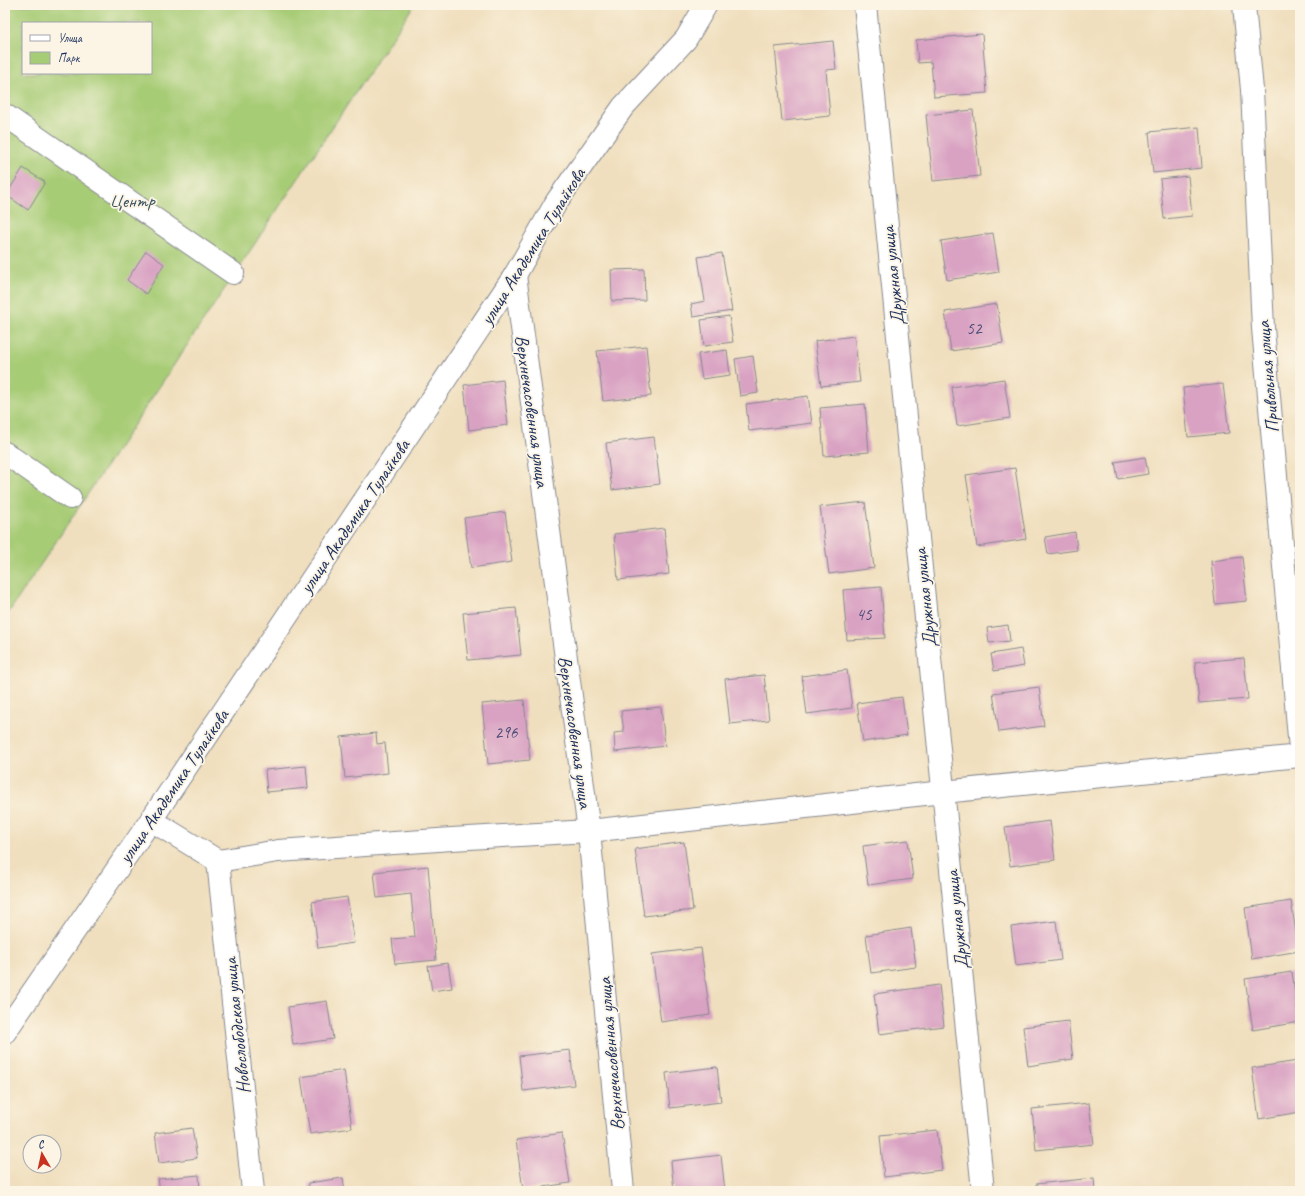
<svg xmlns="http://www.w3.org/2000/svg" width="1305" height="1196" font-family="Caveat,sans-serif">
<rect width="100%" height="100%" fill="#fcf5e5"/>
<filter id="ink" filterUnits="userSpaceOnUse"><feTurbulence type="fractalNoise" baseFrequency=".025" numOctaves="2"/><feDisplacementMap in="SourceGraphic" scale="8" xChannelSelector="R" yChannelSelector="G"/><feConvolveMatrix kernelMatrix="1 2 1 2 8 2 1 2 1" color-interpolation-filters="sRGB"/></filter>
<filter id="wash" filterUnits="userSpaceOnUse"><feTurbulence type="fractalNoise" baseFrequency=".012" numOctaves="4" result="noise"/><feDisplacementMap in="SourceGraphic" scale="16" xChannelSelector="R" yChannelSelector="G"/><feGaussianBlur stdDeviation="0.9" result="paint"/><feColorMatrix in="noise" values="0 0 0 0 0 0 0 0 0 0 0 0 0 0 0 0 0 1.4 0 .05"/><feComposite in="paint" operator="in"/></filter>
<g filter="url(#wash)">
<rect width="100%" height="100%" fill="#f0dfbe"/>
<!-- green -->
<path fill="#a7cc76" stroke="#617e6a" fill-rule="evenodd" d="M5,5H414L5,618ZM23,23H151V73H23Z"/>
<g id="blocks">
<!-- building -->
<g fill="#d9a2c3">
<polygon points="1296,5 1300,5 1300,18 1297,18"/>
<polygon points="982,34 987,93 934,97 931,62 918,63 916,40"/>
<polygon points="833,41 836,69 826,70 830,116 782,121 775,47"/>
<polygon points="973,110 980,176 933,181 926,115"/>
<polygon points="1199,127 1202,168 1153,173 1149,132"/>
<polygon points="23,168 45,182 28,210 6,195"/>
<polygon points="1188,176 1192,216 1164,219 1160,179"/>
<polygon points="993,233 999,272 947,280 941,241"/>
<polygon points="146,251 164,264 146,294 127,280"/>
<polygon points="722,253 732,311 693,317 691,304 705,301 698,257"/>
<polygon points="644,269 645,300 612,301 611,270"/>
<polygon points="997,304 1003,343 951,351 945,312"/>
<polygon points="729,316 733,342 704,346 701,320"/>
<polygon points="854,336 860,382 821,386 815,341"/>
<polygon points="646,346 651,396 603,401 597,351"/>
<polygon points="727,350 730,375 702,379 698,354"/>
<polygon points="753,356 758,393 740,396 735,359"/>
<polygon points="1004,379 1010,418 957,426 952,387"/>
<polygon points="503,380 508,425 469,430 464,385"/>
<polygon points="1223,384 1229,433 1188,437 1183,388"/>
<polygon points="808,396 812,423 749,431 746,404"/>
<polygon points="865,404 869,452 824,456 820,408"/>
<polygon points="654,437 660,484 612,490 606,443"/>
<polygon points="1145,457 1148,474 1118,479 1115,462"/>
<polygon points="1015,468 1026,539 977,547 966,475"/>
<polygon points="865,502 874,568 829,574 820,507"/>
<polygon points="505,512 512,562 471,568 464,518"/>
<polygon points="664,528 669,574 618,580 614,534"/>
<polygon points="1075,532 1077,550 1048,554 1045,537"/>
<polygon points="1242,557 1247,601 1215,604 1211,561"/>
<polygon points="881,587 885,638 847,640 843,590"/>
<polygon points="516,608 521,655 468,660 463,613"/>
<polygon points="1008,625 1010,641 989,643 987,628"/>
<polygon points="1021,649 1024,666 994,671 991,654"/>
<polygon points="1244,658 1248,699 1199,703 1195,662"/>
<polygon points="847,670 852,708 807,714 802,676"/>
<polygon points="764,675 769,720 730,724 725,679"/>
<polygon points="1039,687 1044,726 999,732 993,693"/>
<polygon points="902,697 907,735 863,742 857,703"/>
<polygon points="524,700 530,760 488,764 482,704"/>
<polygon points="661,707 665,746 615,752 614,733 624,732 621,711"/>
<polygon points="376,733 377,744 385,743 388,773 345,778 341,737"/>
<polygon points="306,766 308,788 267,792 265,770"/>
<polygon points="1050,821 1055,860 1010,866 1005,827"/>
<polygon points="908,840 913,879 868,885 863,846"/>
<polygon points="684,842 693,910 644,916 635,849"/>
<polygon points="428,866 436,960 395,964 392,939 415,937 411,894 377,898 374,872"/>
<polygon points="347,897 354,943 318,948 312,902"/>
<polygon points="1291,901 1299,951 1252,959 1245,908"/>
<polygon points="1056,921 1061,960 1016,966 1011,927"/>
<polygon points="911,928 916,967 871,973 866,935"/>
<polygon points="701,948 710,1015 661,1022 652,954"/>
<polygon points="448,963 452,988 432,991 428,966"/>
<polygon points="1292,972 1299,1022 1253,1030 1245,979"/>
<polygon points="939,985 944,1026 879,1034 874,994"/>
<polygon points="327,1001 333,1039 293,1045 288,1007"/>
<polygon points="1068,1021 1073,1059 1028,1066 1023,1027"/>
<polygon points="570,1050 574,1085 523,1091 519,1056"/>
<polygon points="1298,1061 1300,1072 1300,1112 1259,1119 1252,1068"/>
<polygon points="717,1067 721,1102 670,1108 666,1073"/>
<polygon points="344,1070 352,1128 310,1134 301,1077"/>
<polygon points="1089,1103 1094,1144 1036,1150 1032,1109"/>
<polygon points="192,1128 197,1158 159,1163 155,1133"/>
<polygon points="937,1130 942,1170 884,1177 880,1136"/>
<polygon points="562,1133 570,1183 523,1190 516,1140"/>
<polygon points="721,1155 725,1191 674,1191 671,1161"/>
<polygon points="199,1175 200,1191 160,1191 158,1179"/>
<polygon points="343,1178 345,1191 309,1191 308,1183"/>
<polygon points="1094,1178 1095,1191 1037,1191 1036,1184"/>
</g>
</g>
</g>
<g filter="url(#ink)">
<use href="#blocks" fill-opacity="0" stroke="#86878e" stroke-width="1"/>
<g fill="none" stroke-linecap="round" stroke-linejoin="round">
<!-- minor casing -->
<g stroke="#86878e" stroke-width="24">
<g id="minor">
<polyline points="865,5 983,1191"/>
<polyline points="1244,5 1252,90 1263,328 1300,749"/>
<polyline points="5,115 233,273"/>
<polyline points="515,275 589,831 623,1191"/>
<polyline points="5,453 70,498"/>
<polyline points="151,820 218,861 278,851 452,839 589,831 943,792 1300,756"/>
<polyline points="218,861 253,1191"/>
<polyline points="5,1032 151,820 515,275 557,201 623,107 686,39 706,5"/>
</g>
</g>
<!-- minor -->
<use href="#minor" stroke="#fff" stroke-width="22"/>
</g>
</g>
<g text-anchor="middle" stroke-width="3.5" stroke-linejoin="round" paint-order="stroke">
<!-- number labels -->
<g font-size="17" fill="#4a4c77">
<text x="974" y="334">52</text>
<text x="864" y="620">45</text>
<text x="506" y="738">296</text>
</g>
<!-- park labels -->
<g font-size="19" fill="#3e5664" stroke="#fcf5e5">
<text x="132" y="207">Центр</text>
</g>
<!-- street labels -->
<g font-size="19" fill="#1b2f5e" stroke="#fcf5e5">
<text transform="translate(532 246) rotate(-58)" y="7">улица Академика Тулайкова</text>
<text transform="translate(892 276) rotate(-96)" y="7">Дружная улица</text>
<text transform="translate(1267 377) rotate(-95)" y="7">Привольная улица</text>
<text transform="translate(533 411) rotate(82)" y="7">Верхнечасовенная улица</text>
<text transform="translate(354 516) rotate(-56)" y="7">улица Академика Тулайкова</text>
<text transform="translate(924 598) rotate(-96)" y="7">Дружная улица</text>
<text transform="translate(576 732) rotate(82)" y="7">Верхнечасовенная улица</text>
<text transform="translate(173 786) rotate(-56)" y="7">улица Академика Тулайкова</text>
<text transform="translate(956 920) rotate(-96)" y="7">Дружная улица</text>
<text transform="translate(236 1026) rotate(-96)" y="7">Новослободская улица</text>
<text transform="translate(610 1054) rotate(-95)" y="7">Верхнечасовенная улица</text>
</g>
</g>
<!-- margin -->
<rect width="1305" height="1196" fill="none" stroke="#fcf5e5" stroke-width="20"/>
<!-- legend -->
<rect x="22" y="22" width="130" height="52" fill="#fcf5e5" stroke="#a2a6af"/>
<rect x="30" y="35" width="20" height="6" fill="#ffffff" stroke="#a2a6af"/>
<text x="58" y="42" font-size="12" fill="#1b2f5e">Улица</text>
<rect x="30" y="52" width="20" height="12" fill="#a7cc76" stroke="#a2a6af"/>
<text x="58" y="62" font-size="12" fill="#1b2f5e">Парк</text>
<!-- north arrow -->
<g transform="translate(42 1154) rotate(351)"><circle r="19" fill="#fcf5e5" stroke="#a2a6af"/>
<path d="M0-3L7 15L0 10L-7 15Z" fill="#c8321e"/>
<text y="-6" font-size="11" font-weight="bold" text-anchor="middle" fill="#1b2f5e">С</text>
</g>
</svg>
